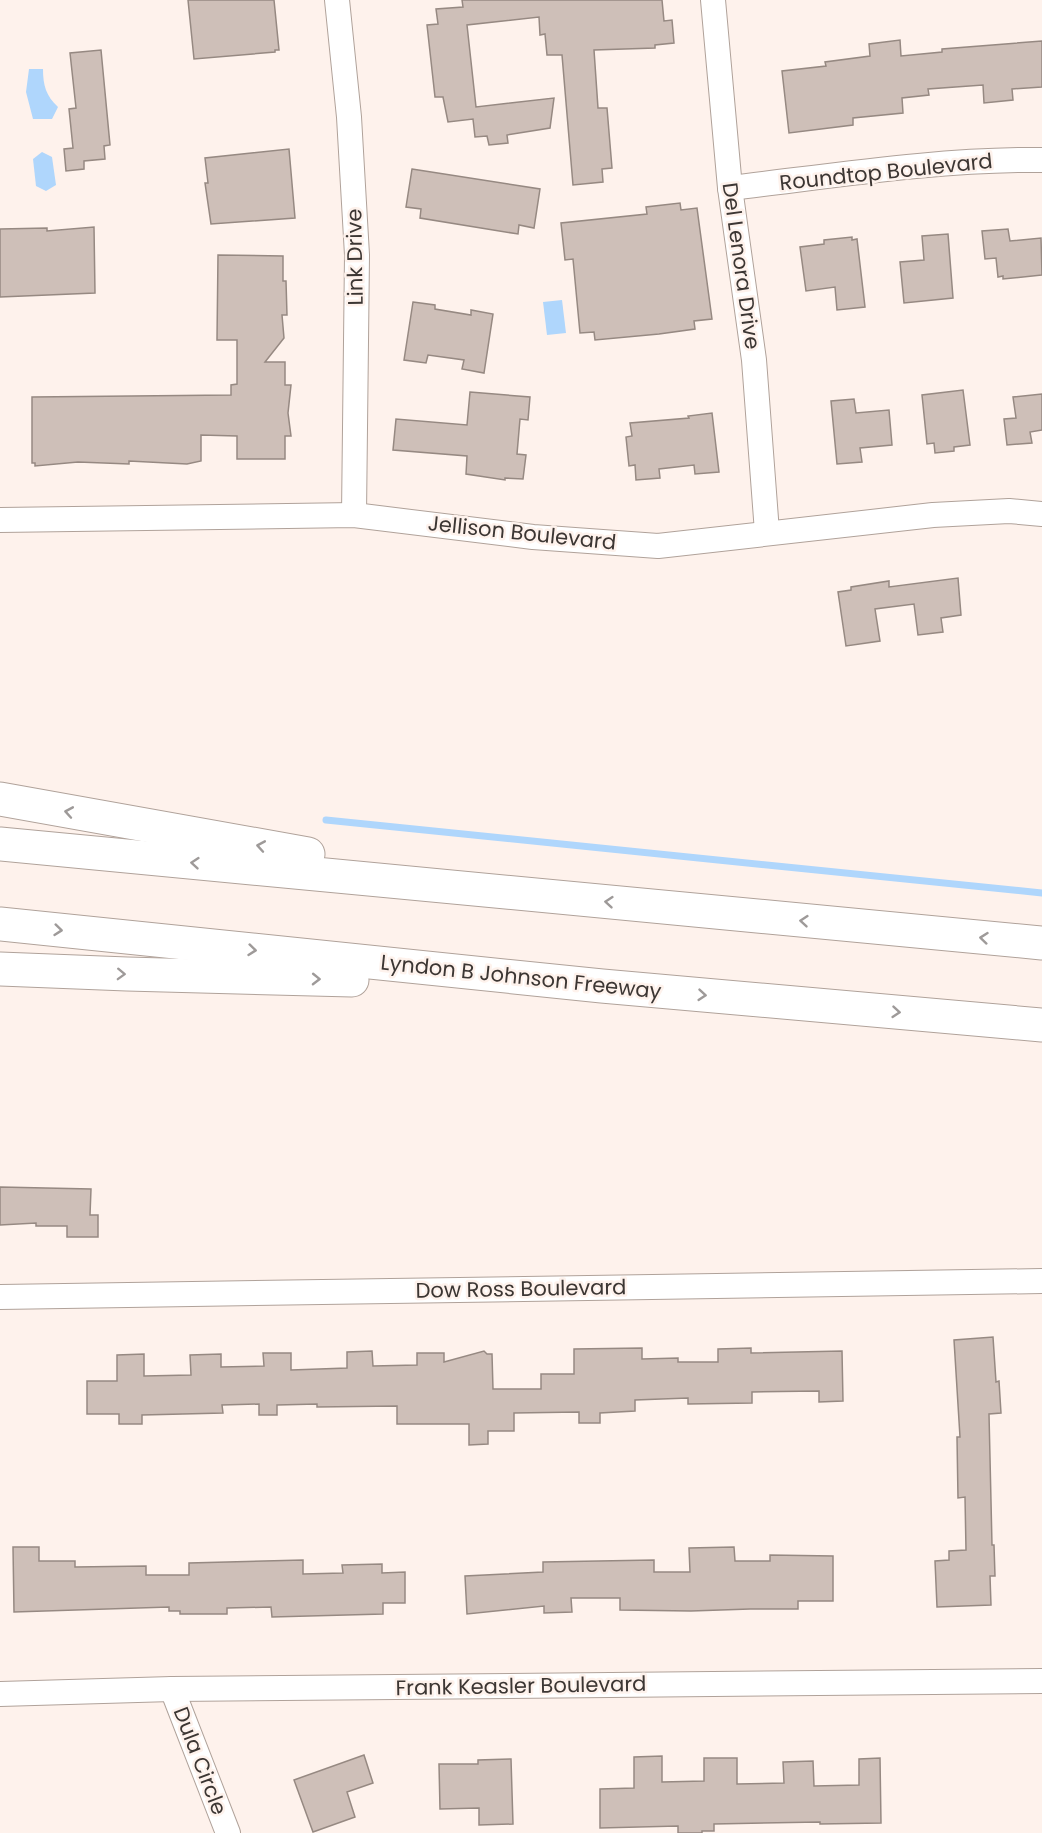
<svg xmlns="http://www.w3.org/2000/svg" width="1042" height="1833" font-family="Poppins,sans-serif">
<rect width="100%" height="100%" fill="#fef2ec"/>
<!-- water -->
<g fill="#afd6fc">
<path d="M29,69H43C43,85 46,96 58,107L52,119H33L26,92Z"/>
<polygon points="42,152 52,157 56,185 46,191 36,186 33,159"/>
<polygon points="562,300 566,333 547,335 543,302"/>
</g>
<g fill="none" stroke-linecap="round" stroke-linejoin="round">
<!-- stream -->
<polyline stroke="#afd6fc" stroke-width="7" points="326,820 1042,893"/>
</g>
<!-- building -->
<g fill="#cebfb8" stroke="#968982" stroke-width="1.5">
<polygon points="188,0 274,0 279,50 275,50 275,52 194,59"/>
<polygon points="462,0 662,0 664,21 672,20 674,43 655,45 655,48 594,50 598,108 607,108 612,168 602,169 603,182 573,185 562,55 547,55 545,34 540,35 539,17 467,25 476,107 554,98 550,128 507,135 508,143 489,145 487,136 475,137 473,119 448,122 443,97 435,97 427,25 438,24 436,9 463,7"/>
<polygon points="900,40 901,56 942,52 942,49 1042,41 1042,87 1012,89 1013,100 984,103 983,85 928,89 929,95 902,98 903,113 853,118 853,125 789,133 782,71 826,66 825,62 870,56 869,44"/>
<polygon points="101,50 110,145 104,146 105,159 84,161 84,169 66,171 64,149 73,148 69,109 76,108 70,53"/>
<polygon points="289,149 295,218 211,224 205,183 208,183 205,158"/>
<polygon points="412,169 540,189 534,228 519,225 518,234 420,218 421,209 406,207"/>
<polygon points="680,203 681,210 697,208 712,319 694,321 695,329 659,334 595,340 594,332 580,333 573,259 565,260 561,223 647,214 646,207"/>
<polygon points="94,227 95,293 0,297 0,229 47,228 47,231"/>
<polygon points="1008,229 1010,241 1041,238 1042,275 1003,279 1003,276 998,277 996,258 985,259 982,231"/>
<polygon points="948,234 953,298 904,303 900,262 924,260 922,236"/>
<polygon points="852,237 852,240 857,239 865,307 837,310 835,287 806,291 800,247 824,244 824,240"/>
<polygon points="218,255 283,256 283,281 286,281 287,315 282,315 284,338 265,362 285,362 285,385 291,385 288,413 291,436 285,436 285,459 237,459 237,436 201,435 201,461 187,464 129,461 129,464 78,462 35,466 35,463 32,463 32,397 231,395 231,385 237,384 237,340 217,340"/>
<polygon points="413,302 435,305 435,309 471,315 471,310 493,314 484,373 462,369 464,360 428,355 426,363 404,360"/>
<polygon points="963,390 970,445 954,447 954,451 935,453 934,443 927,444 922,395"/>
<polygon points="470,392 530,397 528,420 520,419 517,454 526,455 523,479 505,478 505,480 466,474 467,456 393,450 396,419 467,425"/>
<polygon points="1042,394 1042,430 1030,432 1032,443 1007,445 1004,419 1016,418 1013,397"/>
<polygon points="854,399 856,413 889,410 892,445 860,448 862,462 837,464 831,401"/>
<polygon points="712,413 719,472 695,474 694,465 659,469 660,478 636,480 635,465 629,466 626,437 632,436 630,423 689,418 688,416"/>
<polygon points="958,578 961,615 941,618 943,632 918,635 914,604 875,609 880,641 846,646 838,592 851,590 851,587 889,581 889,587"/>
<polygon points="0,1187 91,1189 90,1215 98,1215 98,1237 67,1237 67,1226 36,1226 36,1223 0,1225"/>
<polygon points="993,1337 996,1382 999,1381 1001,1413 989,1414 992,1545 994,1545 995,1576 990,1576 991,1605 937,1607 935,1561 949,1560 949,1551 966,1550 965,1497 958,1498 957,1437 960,1437 954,1340"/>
<polygon points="642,1348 642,1359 678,1358 678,1362 718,1362 718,1349 751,1348 751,1353 842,1351 843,1401 819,1402 819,1391 752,1392 752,1403 688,1404 688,1398 635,1400 635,1411 600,1413 600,1423 579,1423 579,1412 514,1413 514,1431 488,1431 488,1444 469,1445 469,1424 397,1424 397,1406 317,1407 317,1404 277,1405 277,1415 259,1415 259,1404 222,1405 223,1413 142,1415 142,1424 119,1424 119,1414 87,1414 87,1381 117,1381 117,1355 144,1354 144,1376 191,1375 190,1355 221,1354 221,1367 264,1366 263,1353 291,1353 291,1370 347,1368 347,1352 372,1351 373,1366 417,1365 417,1353 444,1353 444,1362 484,1351 487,1354 492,1354 493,1389 541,1389 541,1374 574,1374 574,1349"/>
<polygon points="13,1547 39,1547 39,1561 75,1561 75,1567 146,1566 146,1575 189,1575 189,1563 303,1560 303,1574 343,1573 342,1565 382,1564 382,1573 405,1572 405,1603 383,1603 383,1614 272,1617 271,1607 227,1608 227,1614 180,1614 180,1611 169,1611 169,1607 14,1612"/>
<polygon points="734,1547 735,1561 770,1561 770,1555 833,1556 833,1601 798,1601 798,1609 750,1609 691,1611 620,1610 620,1598 571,1598 572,1612 544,1613 544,1606 467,1614 465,1576 543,1572 543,1562 654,1560 654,1572 690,1572 689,1548"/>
<polygon points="364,1755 373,1783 347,1792 355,1817 313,1832 294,1780"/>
<polygon points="662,1756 662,1782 704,1781 704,1758 737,1758 737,1784 784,1783 783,1762 813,1761 814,1786 859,1785 859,1759 880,1758 881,1823 820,1824 820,1822 714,1824 714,1831 702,1831 702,1833 678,1833 678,1826 600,1828 600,1789 634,1788 634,1757"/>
<polygon points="511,1759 513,1824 479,1825 479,1808 440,1809 439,1764 478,1764 478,1760"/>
</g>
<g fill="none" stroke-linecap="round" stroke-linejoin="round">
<!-- minor casing -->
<g stroke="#b0a29a" stroke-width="26">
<g id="minor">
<polyline points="337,0 349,117 357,255 354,515"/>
<polyline points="713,0 730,188 754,360 767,532"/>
<path d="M730,188C833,176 938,159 1042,160"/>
<polyline points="0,520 354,515 533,537 658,546 933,515 1009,511 1042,514"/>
<polyline points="0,1297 1042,1281"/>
<polyline points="172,1689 228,1833"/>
<polyline points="0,1694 172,1689 1042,1681"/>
</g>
</g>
<!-- motorway casing -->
<g stroke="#b0a29a" stroke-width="35">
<g id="motorway">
<polyline points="0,799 308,854"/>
<polyline points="0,844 1042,943"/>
<polyline points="0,924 602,986 1042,1025"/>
<polyline points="0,969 127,974 352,980"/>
</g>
</g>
<!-- minor -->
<use href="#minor" stroke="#fff" stroke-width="24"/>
<!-- motorway -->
<use href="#motorway" stroke="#fff" stroke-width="33"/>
</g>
<!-- one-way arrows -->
<defs><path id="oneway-chevron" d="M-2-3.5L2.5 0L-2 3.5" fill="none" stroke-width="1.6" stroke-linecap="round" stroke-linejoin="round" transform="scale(1.5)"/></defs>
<g stroke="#9e9a99">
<use href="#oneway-chevron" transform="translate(69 812) rotate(-170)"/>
<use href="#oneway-chevron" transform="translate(261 846) rotate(-170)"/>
<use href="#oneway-chevron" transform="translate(195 863) rotate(-175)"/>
<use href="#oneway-chevron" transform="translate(609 902) rotate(-175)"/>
<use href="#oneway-chevron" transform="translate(804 921) rotate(-175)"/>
<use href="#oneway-chevron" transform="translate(58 930) rotate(6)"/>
<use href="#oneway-chevron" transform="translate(984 938) rotate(-174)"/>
<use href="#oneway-chevron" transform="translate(252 950) rotate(6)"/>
<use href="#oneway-chevron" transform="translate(121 974) rotate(2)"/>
<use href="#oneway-chevron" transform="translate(316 979) rotate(1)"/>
<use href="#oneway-chevron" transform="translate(702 995) rotate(5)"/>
<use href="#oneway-chevron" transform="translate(896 1012) rotate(5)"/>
</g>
<g text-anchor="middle" stroke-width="5" stroke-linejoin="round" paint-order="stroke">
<!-- street labels -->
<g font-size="21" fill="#3c3633" stroke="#fef2ec">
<text transform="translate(886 172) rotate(-6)" y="7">Roundtop Boulevard</text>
<text transform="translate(355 257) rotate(-91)" y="7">Link Drive</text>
<text transform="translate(741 266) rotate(82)" y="7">Del Lenora Drive</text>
<text transform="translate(522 533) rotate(6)" y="7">Jellison Boulevard</text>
<text transform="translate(521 977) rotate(6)" y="7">Lyndon B Johnson Freeway</text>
<text transform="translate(521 1289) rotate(-1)" y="7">Dow Ross Boulevard</text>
<text transform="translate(521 1686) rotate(-1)" y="7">Frank Keasler Boulevard</text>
<text transform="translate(200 1761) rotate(69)" y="7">Dula Circle</text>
</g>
</g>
</svg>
